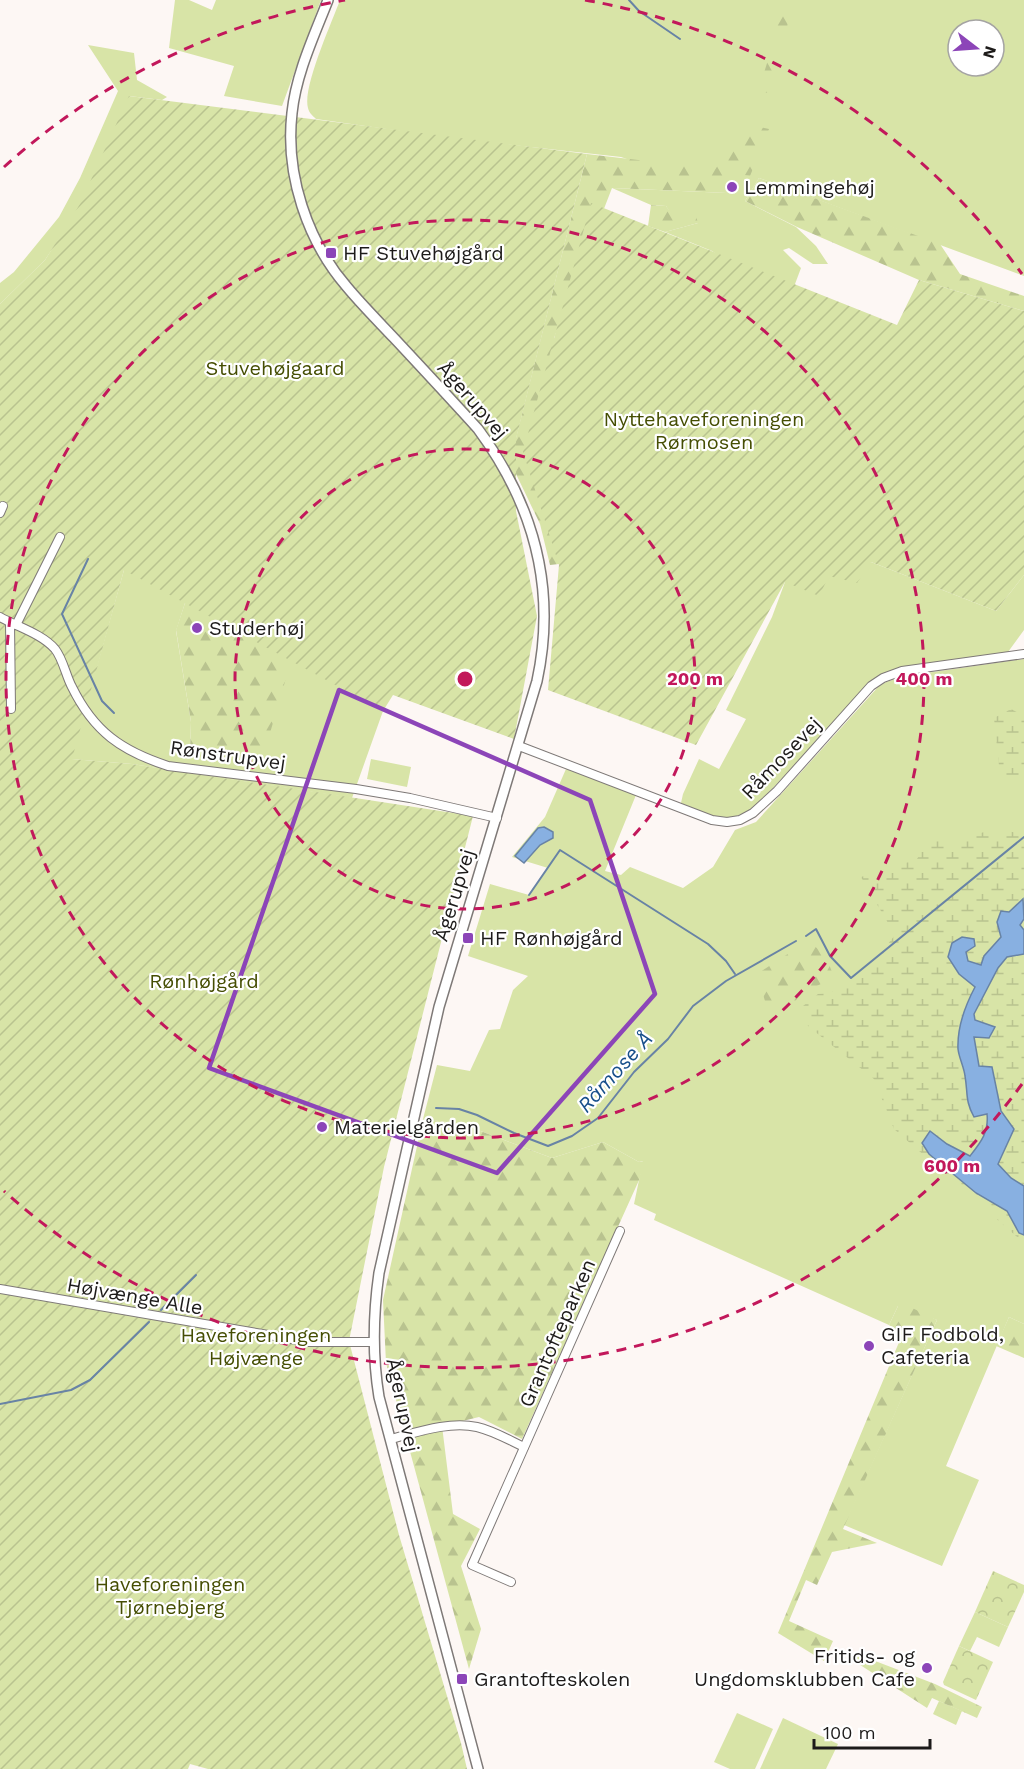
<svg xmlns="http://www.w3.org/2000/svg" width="1024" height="1769" font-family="'Work Sans',sans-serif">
<defs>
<pattern id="forest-firs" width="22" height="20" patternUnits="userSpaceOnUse" patternTransform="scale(1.5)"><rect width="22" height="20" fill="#d8e4a7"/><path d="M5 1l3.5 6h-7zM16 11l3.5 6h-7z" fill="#b9c38f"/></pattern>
<pattern id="wetland-marsh" width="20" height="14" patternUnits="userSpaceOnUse" patternTransform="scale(1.5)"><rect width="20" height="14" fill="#d8e4a7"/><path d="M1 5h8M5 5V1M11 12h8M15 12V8" fill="none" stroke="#b9c38f"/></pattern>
<pattern id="park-crowns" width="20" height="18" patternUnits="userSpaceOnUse" patternTransform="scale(1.5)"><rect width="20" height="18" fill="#d8e4a7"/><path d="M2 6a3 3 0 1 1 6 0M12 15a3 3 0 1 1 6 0" fill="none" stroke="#b9c38f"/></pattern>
<pattern id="garden-furrows" width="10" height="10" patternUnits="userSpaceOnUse" patternTransform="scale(1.5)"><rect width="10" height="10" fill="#d8e4a7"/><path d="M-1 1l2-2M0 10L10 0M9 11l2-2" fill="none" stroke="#b9c38f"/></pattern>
</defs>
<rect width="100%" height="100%" fill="#fdf7f4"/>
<!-- grass -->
<g fill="#d8e4a7" fill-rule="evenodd">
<polygon points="175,0 189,0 212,10 216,0 321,0 282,106 224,96 234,66 169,48"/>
<path d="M340,0H1024V276L759,178L745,201L796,227L816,246L828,264H813L789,248L783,250L801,268L795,284L784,299L712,251L665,232L698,223L671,214L666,206L651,205L612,188L727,193L621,157L457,139L316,119C313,116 309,113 308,108C302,88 332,22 340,0ZM958,30H994V66H958Z"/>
<polygon points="88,45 134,53 137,80 167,97 162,100 129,96 187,185 64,231 45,260 0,304 0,283 14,272 59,217 80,178 118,91"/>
<polygon points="871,562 996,611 1024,575 1024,630 1008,652 880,675 871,682 774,787 751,810 729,819 712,816 681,803 683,794 699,759 719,769 746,719 726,710 772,617 785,582 829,576"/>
<path d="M119,563L383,711L352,798L132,764L71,759L124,570ZM185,603L263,757L190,749L191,722L176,631Z"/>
<polygon points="1024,659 1024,1324 1009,1317 946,1466 979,1480 942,1566 844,1525 937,1320 898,1306 889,1325 654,1220 656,1214 634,1204 643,1161 639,1162 603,1142 552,1158 462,1124 423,1119 437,1065 470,1071 489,1030 500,1029 513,990 528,976 468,956 490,884 529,895 548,868 512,857 545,817 566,769 636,795 605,871 621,875 630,867 683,888 713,867 735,830 756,822 878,687 886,682 905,676"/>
<polygon points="371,759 411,767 407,787 367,779"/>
<polygon points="975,1612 1008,1627 999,1647 977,1637 970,1651 959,1646"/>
<polygon points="939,1701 962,1711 956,1725 933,1714"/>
<polygon points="737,1713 773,1729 755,1769 730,1769 714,1762"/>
<polygon points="783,1718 838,1744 826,1769 760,1769"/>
</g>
<!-- forest -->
<g fill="url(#forest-firs)">
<polygon points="785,0 792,0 785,39 773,39 775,21"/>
<polygon points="772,58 779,64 772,91 765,93 759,89 768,60"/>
<polygon points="750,125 769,129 750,176 722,171 727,193 612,188 554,338 568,563 550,565 540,524 506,453 516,438 587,154 715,169"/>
<polygon points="759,178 940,244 960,274 1024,296 1024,311 919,280 797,227 745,201"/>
<polygon points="651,205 666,206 672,214 693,207 698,223 665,232 648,226"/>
<polygon points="185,603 291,661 263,757 190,749 191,722 176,630"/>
<polygon points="813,945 825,954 832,972 843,984 833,992 823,983 802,993 791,1006 765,1001 757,974 800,946"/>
<polygon points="423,1119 462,1124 552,1158 603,1142 639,1162 644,1161 640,1178 522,1439 479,1417 442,1426 453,1514 480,1529 461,1566 481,1629 469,1669 386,1363 383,1300"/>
<polygon points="904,1304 937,1320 843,1529 877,1543 832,1552 817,1585 806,1580 789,1621 833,1641 824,1661 778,1633 902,1335 895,1332 889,1325 898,1306"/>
<polygon points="1009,1317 1024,1324 1024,1358 996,1346"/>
<polygon points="857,1654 935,1684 982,1707 977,1718 932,1698 927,1708 854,1661"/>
</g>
<!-- wetland -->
<g fill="url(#wetland-marsh)">
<polygon points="1011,709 1024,716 1024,775 1000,775 994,718"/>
<path d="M995,829L1024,834V899L997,922L1001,937L985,956L981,965L968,961L962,937L959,974L975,987L968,1000L958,1051L965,1077L968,1105L987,1114C989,1132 981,1142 970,1156L947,1144L931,1131L976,1193L1007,1211L1019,1233L1024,1235V1243L894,1129L874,1079L808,1026L803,1006L818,994L833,992L843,984L880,954L895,935L861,877L917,859L927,842L963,838Z"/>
<polygon points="1024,954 1024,1186 1011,1178 998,1164 1014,1129 1001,1111 992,1068 979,1066 976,1055 974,1014 998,968 1007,957"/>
</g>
<!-- park -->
<g fill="url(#park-crowns)">
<polygon points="993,1571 1024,1585 1024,1592 1008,1627 975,1612"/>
<polygon points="959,1646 993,1662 976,1700 944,1685 943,1682"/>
</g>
<!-- garden -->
<g fill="url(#garden-furrows)">
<polygon points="129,96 587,154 516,439 516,511 537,616 514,739 393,695 383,711 124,570 72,759 132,764 473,816 384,1167 349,1341 399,1535 461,1743 467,1769 208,1769 190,1764 188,1769 0,1769 0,304 45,260 80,204"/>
<polygon points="591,203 897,325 919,280 1024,311 1024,575 996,611 871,562 857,583 829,576 819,596 785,582 696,745 548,690 559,565 523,452"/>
</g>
<!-- water -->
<g fill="#88b0e1" stroke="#6883a5" stroke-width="1.5">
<polygon points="544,827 553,832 553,838 540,845 524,863 515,856 538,828"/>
<path d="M1023,899L1024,919L1020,925L1024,930V954L1007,957L998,968L974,1014L975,1020L995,1027L989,1038L974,1037L979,1066L992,1067L1001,1111L1014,1129L998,1164L1011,1178L1024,1186V1235L1019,1233L1007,1211L976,1193L929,1154L922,1143L930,1131L947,1144L970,1156C981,1142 989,1132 987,1114L974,1117C965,1101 968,1093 965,1076C964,1067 959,1058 958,1049C957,1027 965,1006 975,987L959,974L948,957L952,943L962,937L974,939L975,946L966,952L968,961L981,965L984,956L1001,937L997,922L1001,911L1009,912Z"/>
</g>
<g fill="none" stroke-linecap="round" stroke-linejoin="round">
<!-- stream -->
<g stroke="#6883a5" stroke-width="2">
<polyline points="629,0 639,11 680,39"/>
<polyline points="88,559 62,614 102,701 114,713"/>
<polyline points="529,895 560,850 708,944 726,961 735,974"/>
<polyline points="806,936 816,929 830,956 851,978 1024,837"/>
<polyline points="436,1108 459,1109 477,1115 514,1133 548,1146 572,1136 598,1118 634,1072 668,1039 693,1006 726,981 796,941"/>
<polyline points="161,1310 196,1275"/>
<polyline points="0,1404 71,1390 90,1380 149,1322"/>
</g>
<!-- minor casing -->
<g stroke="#7e7977" stroke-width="10">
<g id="minor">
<polyline points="0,513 3,506"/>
<path d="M0,617C18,627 42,634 55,649C63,659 66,676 72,687C94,732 122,751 168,766L356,789L410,798L497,818"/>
<polyline points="10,623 11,709"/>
<polyline points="16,625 60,537"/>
<polyline points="519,746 712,820 727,822 740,820 753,813 777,791 871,686 883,678 902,671 1024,654"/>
<polyline points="0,1289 309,1342 373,1342"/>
<path d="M391,1439C418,1432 449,1421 477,1427C494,1431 509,1440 524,1447"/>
<polyline points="511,1582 472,1565 620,1231"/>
</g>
</g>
<!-- tertiary casing -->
<g stroke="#7e7977" stroke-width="12">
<path id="tertiary" d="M328,0C314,36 296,74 292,113C285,174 307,241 347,287C362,305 378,321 394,338C422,368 450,398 478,429C534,505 557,588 537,681L439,1007L379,1273C373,1315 372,1354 379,1397L478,1769"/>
</g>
<!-- minor -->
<use href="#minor" stroke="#fff" stroke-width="8"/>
<!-- tertiary -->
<use href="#tertiary" stroke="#fff" stroke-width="9"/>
</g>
<!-- marked area -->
<path fill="none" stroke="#8c45b8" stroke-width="4.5" stroke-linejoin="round" d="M339,690L590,800L655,994L497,1173L209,1068Z"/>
<!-- distance rings -->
<g fill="none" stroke="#c2185b" stroke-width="3" stroke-dasharray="10 8">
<circle cx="465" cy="679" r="230"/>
<circle cx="465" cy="679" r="459"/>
<path d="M1022 1084A689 689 0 0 1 4 1191M4 167A689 689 0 0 1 345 0M585 0A689 689 0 0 1 1022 274"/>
</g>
<!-- markers -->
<g fill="#8c45b8" stroke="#fff" stroke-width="2">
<circle cx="732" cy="187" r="6"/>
<rect x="325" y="247" width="12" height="12" rx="3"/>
<circle cx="197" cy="628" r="6"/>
<rect x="462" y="932" width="12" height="12" rx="3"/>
<circle cx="322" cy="1127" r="6"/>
<circle cx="869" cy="1346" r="6"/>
<circle cx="927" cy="1668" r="6"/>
<rect x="456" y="1673" width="12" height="12" rx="3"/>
</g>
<g text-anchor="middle" stroke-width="4.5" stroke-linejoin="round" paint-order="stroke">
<!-- poi labels -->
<g font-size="20" fill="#1d1b1a" stroke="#fff" text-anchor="start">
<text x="744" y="194">Lemmingehøj</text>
<text x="343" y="260">HF Stuvehøjgård</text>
<text x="209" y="635">Studerhøj</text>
<text x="480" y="945">HF Rønhøjgård</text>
<text x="334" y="1134">Materielgården</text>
<text x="881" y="1341">GIF Fodbold,<tspan x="881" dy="23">Cafeteria</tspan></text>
<text x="915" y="1663" text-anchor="end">Fritids- og<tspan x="915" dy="23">Ungdomsklubben Cafe</tspan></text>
<text x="474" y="1686">Grantofteskolen</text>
</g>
<!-- park labels -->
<g font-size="20" fill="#454e03" stroke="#fff">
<text x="275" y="375">Stuvehøjgaard</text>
<text x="704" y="426">Nyttehaveforeningen<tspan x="704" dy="23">Rørmosen</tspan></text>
<text x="204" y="988">Rønhøjgård</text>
<text x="256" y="1342">Haveforeningen<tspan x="256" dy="23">Højvænge</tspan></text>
<text x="170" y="1591">Haveforeningen<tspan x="170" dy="23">Tjørnebjerg</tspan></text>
</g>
<!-- street labels -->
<g font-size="20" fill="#1d1b1a" stroke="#fff">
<text transform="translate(473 400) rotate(49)" y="7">Ågerupvej</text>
<text transform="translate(228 755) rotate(8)" y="7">Rønstrupvej</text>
<text transform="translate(781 758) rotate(-46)" y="7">Råmosevej</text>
<text transform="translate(454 895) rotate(-73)" y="7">Ågerupvej</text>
<text transform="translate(135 1296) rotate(10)" y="7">Højvænge Alle</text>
<text transform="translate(557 1333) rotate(-66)" y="7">Grantofteparken</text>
<text transform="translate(403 1405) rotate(78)" y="7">Ågerupvej</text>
</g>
<!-- water labels -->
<g font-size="21" font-style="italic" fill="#174f8a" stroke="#fff">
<text transform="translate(615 1072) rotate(-48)" y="7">Råmose Å</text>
</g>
</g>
<circle cx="465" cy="679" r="9" fill="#c2185b" stroke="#fff" stroke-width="3"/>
<g font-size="18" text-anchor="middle" font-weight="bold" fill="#c2185b" stroke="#fff" stroke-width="4.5" stroke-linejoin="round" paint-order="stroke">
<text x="695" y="685">200 m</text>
<text x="924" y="685">400 m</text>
<text x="952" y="1172">600 m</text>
</g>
<!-- north arrow -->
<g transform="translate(976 48) rotate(107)"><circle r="28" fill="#ffffff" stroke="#a5a4a3" stroke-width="1.5"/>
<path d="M0-4.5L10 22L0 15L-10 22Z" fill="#8c45b8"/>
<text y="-9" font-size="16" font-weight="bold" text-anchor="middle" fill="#1d1b1a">N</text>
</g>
<!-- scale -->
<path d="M814 1739v9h116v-9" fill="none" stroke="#1d1b1a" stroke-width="3"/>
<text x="823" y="1739" font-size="18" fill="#1d1b1a" stroke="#ffffff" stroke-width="4.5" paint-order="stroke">100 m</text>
</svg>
